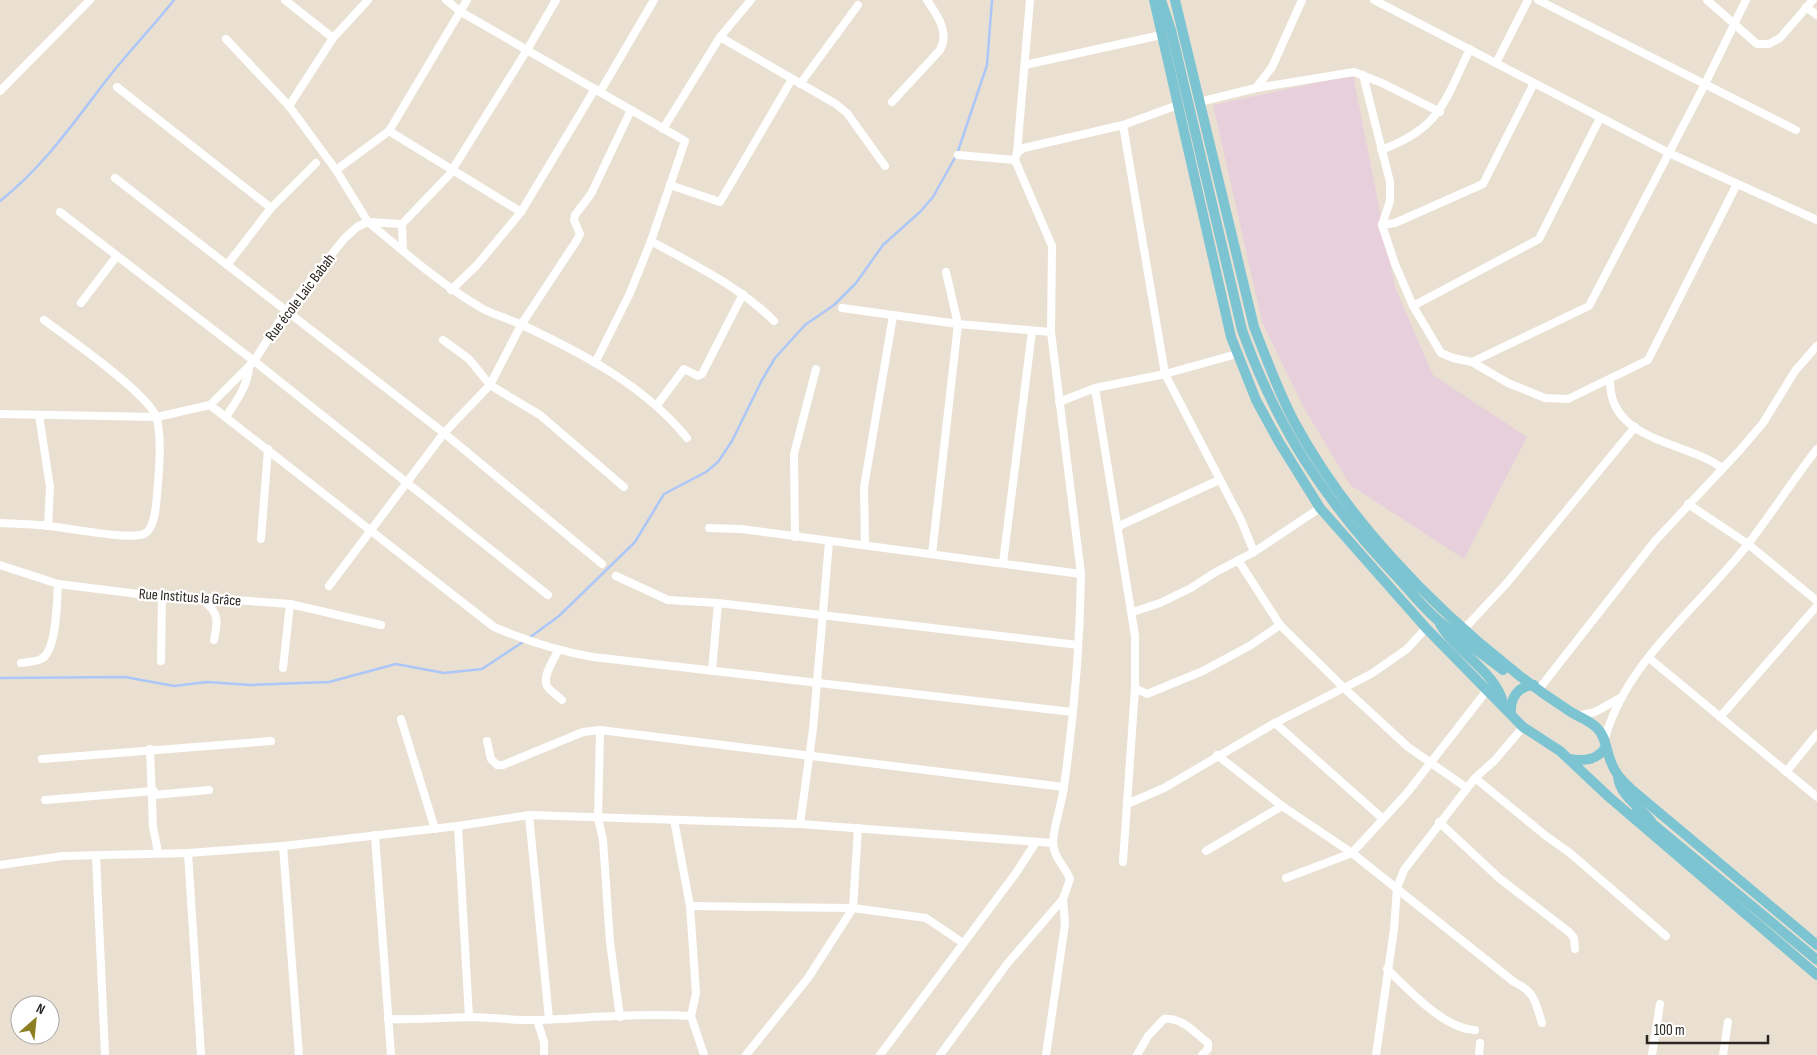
<svg xmlns="http://www.w3.org/2000/svg" width="1817" height="1055" font-family="'Sofia Sans Condensed',sans-serif">
<rect width="100%" height="100%" fill="#eae0d2"/>
<!-- industrial -->
<polygon fill="#e7d0db" points="1353,75 1395,287 1433,375 1527,437 1464,559 1350,485 1304,408 1262,322 1213,105"/>
<g fill="none" stroke-linecap="round" stroke-linejoin="round">
<!-- stream -->
<g stroke="#acc7f7" stroke-width="2.5">
<path d="M0,201C43,167 72,125 105,82C127,53 152,28 174,0"/>
<polyline points="0,678 125,677 174,686 207,682 250,685 329,682 396,664 444,673 482,669 529,638 559,616 635,542 664,494 706,472 718,462 732,441 762,380 775,358 805,325 834,305 856,283 883,245 920,212 933,197 957,154 987,65 992,0"/>
</g>
<!-- minor -->
<g stroke="#fff" stroke-width="8">
<polyline points="285,0 333,38"/>
<polyline points="446,0 461,12 685,141 651,241 630,293 595,363"/>
<polyline points="1374,0 1669,153 1817,220"/>
<polyline points="1538,0 1796,130"/>
<polyline points="1707,0 1757,44 1769,44 1780,38 1813,0"/>
<polyline points="1806,7 1817,15"/>
<polyline points="720,37 836,104 847,113 885,166"/>
<polyline points="226,39 289,106 336,170 368,222 403,251"/>
<polyline points="1496,63 1528,0"/>
<polyline points="1025,65 1161,35"/>
<polyline points="1363,75 1390,182 1390,201 1382,225 1395,264 1413,306 1441,353 1453,358 1472,362 1508,383 1545,398 1568,399 1648,360 1737,184"/>
<polyline points="800,84 858,5"/>
<polyline points="117,87 271,208"/>
<polyline points="1256,88 1272,67 1302,0"/>
<polyline points="0,91 90,0"/>
<polyline points="600,92 654,0"/>
<path d="M892,102L940,50C950,32 937,15 927,0"/>
<polyline points="1199,102 1256,88 1354,72 1382,83 1440,112"/>
<polyline points="289,106 333,38 368,0"/>
<polyline points="1123,125 1165,374 1241,520 1254,552"/>
<polyline points="663,129 720,37 751,0"/>
<polyline points="389,131 521,212"/>
<path d="M1381,150C1441,128 1444,102 1470,49"/>
<polyline points="1017,153 1030,0"/>
<polyline points="958,155 1015,160"/>
<polyline points="336,170 389,131 467,0"/>
<polyline points="115,178 444,433 602,564"/>
<polyline points="670,185 720,202 792,79"/>
<polyline points="60,212 254,361 548,595"/>
<path d="M402,224L403,251C429,273 454,292 483,309C495,315 509,319 522,325C582,353 645,386 687,438"/>
<polyline points="402,224 449,175 527,50 556,0"/>
<polyline points="1382,225 1395,223 1483,184 1534,83"/>
<path d="M651,241C694,265 739,286 774,321"/>
<polyline points="227,265 271,208 316,163"/>
<polyline points="451,290 477,265 521,212 595,89"/>
<polyline points="81,303 116,257"/>
<polyline points="1413,306 1539,239 1600,118"/>
<polyline points="842,308 958,324 1051,332"/>
<polyline points="443,340 469,359 490,385 540,415 624,487"/>
<polyline points="1472,362 1589,306 1705,84 1746,0"/>
<path d="M1610,380C1609,442 1684,440 1722,468"/>
<polyline points="1095,388 1135,636 1135,688 1123,862"/>
<polyline points="1059,402 1095,388 1165,374 1237,354"/>
<path d="M210,405L494,627C527,641 558,651 593,657L1072,712"/>
<polyline points="657,405 684,369 698,376 702,374 743,294"/>
<polyline points="0,414 157,417 210,405 254,361 286,311 344,239 357,227 368,222 402,224"/>
<polyline points="39,415 50,487 48,526"/>
<path d="M226,417C236,401 248,386 249,367"/>
<polyline points="1688,504 1748,544 1817,601"/>
<path d="M0,523C16,524 33,524 49,526C69,528 128,540 144,534C155,529 156,506 157,495C159,471 162,443 157,419C152,396 66,336 44,320"/>
<polyline points="1119,526 1219,480"/>
<polyline points="709,528 741,529 1081,574"/>
<polyline points="795,537 794,454 816,369"/>
<polyline points="261,539 268,449"/>
<polyline points="865,544 864,487 893,316"/>
<polyline points="932,554 958,324 946,272"/>
<polyline points="1238,560 1280,625 1343,687 1408,747 1467,788"/>
<polyline points="1003,563 1032,331"/>
<polyline points="0,565 58,584 162,597 207,598 290,604 381,625"/>
<polyline points="616,576 668,600 718,603 1078,645"/>
<polyline points="329,586 444,433 490,385 521,325 577,240 580,234 574,220 575,215 591,194 631,110"/>
<path d="M207,598V604C220,615 217,624 214,640"/>
<polyline points="1133,612 1160,603 1191,588 1214,573 1254,552 1320,508"/>
<polyline points="1464,629 1506,584 1635,427"/>
<path d="M558,651C554,659 542,676 547,686C550,691 558,696 562,700"/>
<polyline points="1649,658 1817,797"/>
<polyline points="161,661 162,597"/>
<path d="M21,663C27,662 35,662 41,659C57,652 57,600 58,584"/>
<polyline points="283,668 290,604"/>
<polyline points="712,671 718,603"/>
<polyline points="1135,688 1147,694 1203,671 1251,645 1280,625"/>
<polyline points="1539,689 1655,541 1740,450 1763,423 1795,371 1817,346"/>
<polyline points="1578,716 1595,712 1622,697"/>
<polyline points="1720,717 1817,606"/>
<polyline points="401,719 435,829"/>
<polyline points="1275,723 1382,818"/>
<polyline points="600,730 598,818 603,840 610,942 620,1017"/>
<path d="M1605,738C1627,660 1700,606 1748,544C1772,513 1793,480 1817,449"/>
<polyline points="487,741 491,759 497,765 503,765 583,732 600,730 1064,787"/>
<polyline points="150,749 153,827 158,852"/>
<path d="M1217,755L1282,806L1352,853L1514,982C1535,992 1535,1001 1542,1023"/>
<polyline points="42,759 271,741"/>
<polyline points="1786,772 1817,734"/>
<polyline points="1475,778 1546,836 1570,853 1666,936"/>
<polyline points="153,795 209,790"/>
<polyline points="45,800 154,791"/>
<polyline points="1127,804 1164,788 1275,723 1371,674 1407,649 1426,628"/>
<polyline points="529,815 549,1019"/>
<polyline points="674,820 690,906 696,993 691,1016 704,1055"/>
<polyline points="1439,822 1499,878 1569,932 1574,938 1575,949"/>
<polyline points="800,824 813,729 829,542"/>
<polyline points="458,826 469,1017"/>
<polyline points="375,835 391,1055"/>
<polyline points="283,846 299,1055"/>
<polyline points="1206,851 1282,806"/>
<polyline points="188,853 201,1055"/>
<polyline points="96,856 105,1055"/>
<polyline points="0,865 63,856 188,853 283,846 458,826 529,815 800,824 1053,843"/>
<polyline points="1286,878 1352,853 1407,793 1488,689"/>
<polyline points="690,906 853,908 926,918 963,943"/>
<path d="M1387,969C1409,990 1444,1029 1475,1030"/>
<path d="M388,1019C415,1020 442,1018 469,1017C492,1017 515,1021 538,1020C589,1018 640,1013 691,1016"/>
<polyline points="537,1020 544,1042 544,1055"/>
<polyline points="746,1055 808,978 853,908 858,828"/>
<polyline points="880,1055 1016,873 1036,842"/>
<path d="M940,1055L1007,964L1063,899L1070,879C1065,866 1053,857 1053,842C1054,824 1062,804 1064,786C1074,716 1080,644 1081,574L1051,332L1052,246L1015,160L1017,153L1024,148L1123,125L1178,105"/>
<polyline points="1046,1055 1065,924 1063,899"/>
<path d="M1137,1055L1148,1036L1164,1019C1182,1017 1195,1033 1208,1043V1049L1202,1055"/>
<polyline points="1376,1055 1394,929 1397,888 1404,870 1475,778 1495,760 1523,727"/>
<polyline points="1479,1055 1480,1043"/>
<polyline points="1652,1055 1660,1004"/>
<polyline points="1723,1055 1728,1022"/>
</g>
<!-- major -->
<g stroke="#7dc4d2" stroke-width="10">
<polyline points="1154,0 1231,337 1256,400 1279,442 1320,508 1426,628 1523,727 1560,751 1609,797 1817,975"/>
<path d="M1161,0L1171,30L1242,330C1278,430 1325,501 1398,578C1411,592 1424,609 1440,622C1460,638 1482,654 1503,670"/>
<path d="M1175,0L1254,327C1267,360 1279,394 1296,425C1346,517 1428,603 1510,668C1527,682 1546,696 1565,708C1575,716 1588,719 1597,728C1606,737 1606,750 1611,762C1615,774 1623,781 1631,789L1817,945"/>
<path d="M1440,624C1456,652 1497,673 1503,703"/>
<path d="M1511,713C1510,698 1518,686 1534,685"/>
<path d="M1569,759C1584,761 1598,761 1606,746"/>
<path d="M1618,776C1619,795 1640,807 1651,821"/>
<polyline points="1635,813 1653,824 1817,960"/>
</g>
</g>
<g text-anchor="middle" stroke-width="4.5" stroke-linejoin="round" paint-order="stroke">
<!-- street labels -->
<g font-size="15" fill="#292520" stroke="#fff">
<text transform="translate(300 297) rotate(-53)" y="5">Rue école Laic Babah</text>
<text transform="translate(190 597) rotate(4)" y="5">Rue Institus la Grâce</text>
</g>
</g>
<!-- north arrow -->
<g transform="translate(35 1020) rotate(27)"><circle r="24" fill="#ffffff" stroke="#a9a8a6"/>
<path d="M0-4L9 19L0 12L-9 19Z" fill="#8d7e24"/>
<text y="-8" font-size="14" font-weight="bold" text-anchor="middle" fill="#292520">N</text>
</g>
<!-- scale -->
<path d="M1647 1035v8h121v-8" fill="none" stroke="#292520" stroke-width="2.5"/>
<text x="1654" y="1035" font-size="15" fill="#292520" stroke="#ffffff" stroke-width="4" paint-order="stroke">100 m</text>
</svg>
